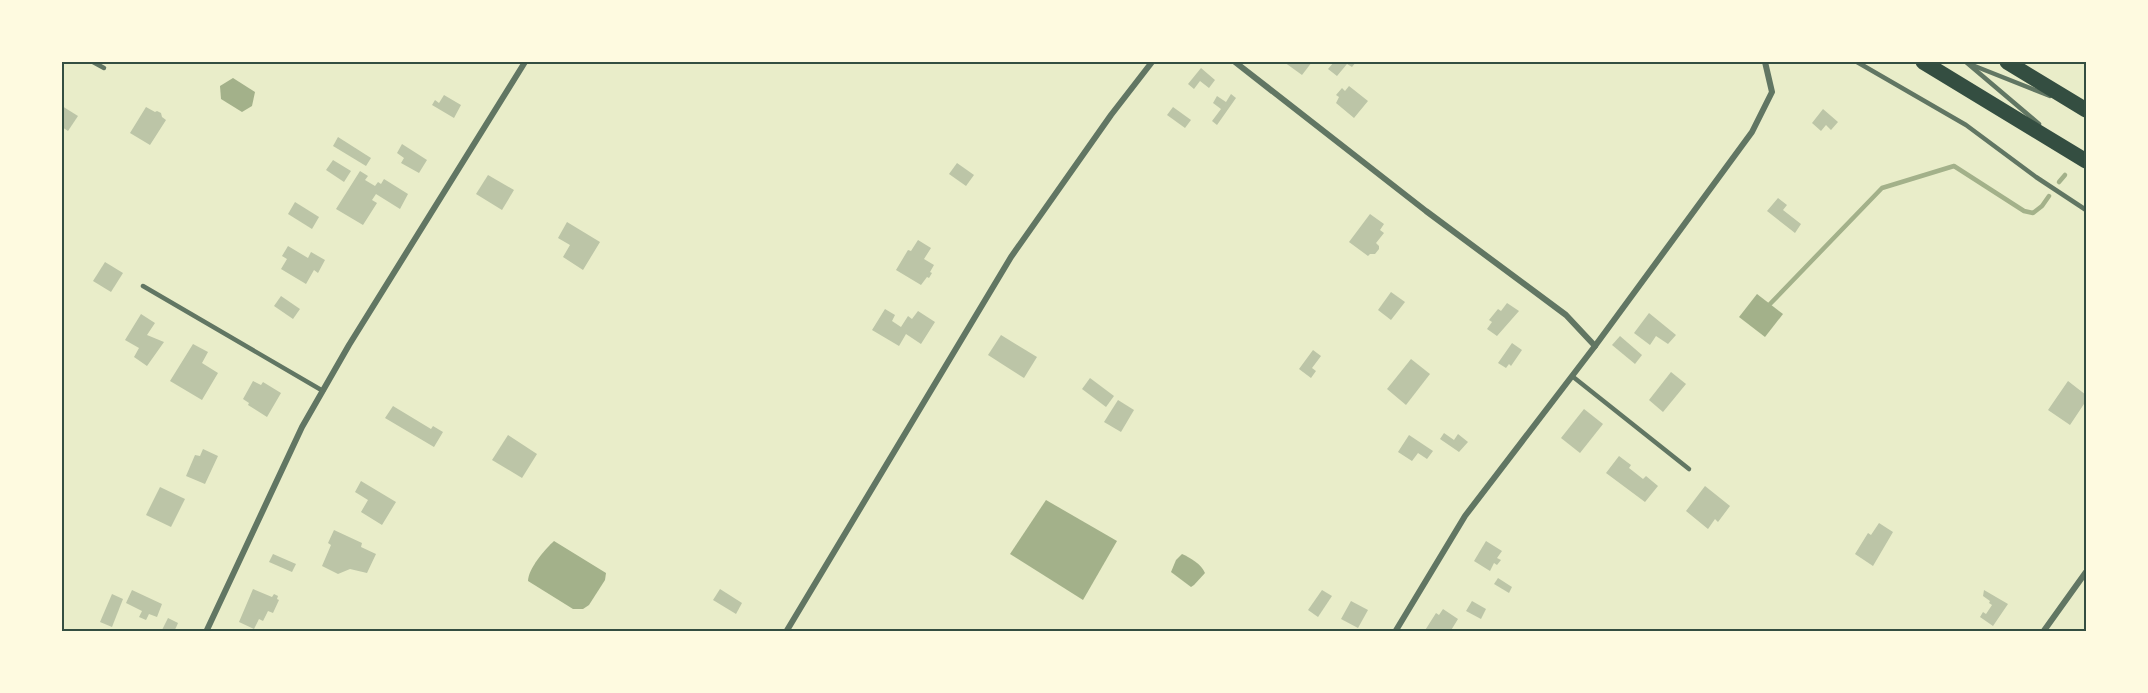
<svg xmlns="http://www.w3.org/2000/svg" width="2148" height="693" font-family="Signika,sans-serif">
<rect width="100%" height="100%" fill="#e9edc9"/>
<!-- water -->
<g fill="#a3b18a">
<polygon points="233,78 255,92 252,106 242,112 221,99 220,86"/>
<polygon points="1757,294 1783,314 1765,337 1739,317"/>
<polygon points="1046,500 1117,541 1083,600 1010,554"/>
<path d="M554,541L606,573L605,580L589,605L583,609H573L528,581C528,569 545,549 554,541Z"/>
<path d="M1182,554C1191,558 1201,564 1205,573L1194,585L1191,587L1171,572L1176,560Z"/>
</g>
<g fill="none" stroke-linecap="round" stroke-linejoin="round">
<!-- stream -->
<g stroke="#a3b18a" stroke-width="4.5">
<polyline points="2059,182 2065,175"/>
<polyline points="1770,304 1882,188 1954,166 2024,211 2033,213 2042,206 2049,196"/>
</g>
</g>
<!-- building -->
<g fill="#bcc5a7">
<polygon points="1284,62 1312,62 1302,75"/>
<polygon points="1334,62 1356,62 1352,67 1347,64 1337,76 1328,69"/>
<polygon points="1201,68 1215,80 1209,88 1200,81 1194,89 1188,84"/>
<polygon points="1349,86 1368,101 1354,118 1336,103 1339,97 1336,95 1342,88 1345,91"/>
<polygon points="1231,94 1236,98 1217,125 1212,121 1221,109 1213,103 1217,96 1226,102"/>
<polygon points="444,95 461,105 454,118 432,105 435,100 439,103"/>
<polygon points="62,106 78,116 68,131 62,127"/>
<polygon points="146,107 155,112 157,111 161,113 162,117 166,120 150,145 130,133"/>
<polygon points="1173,107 1191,120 1185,128 1167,115"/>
<polygon points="1823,109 1838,122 1831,130 1826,125 1821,131 1812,123"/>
<polygon points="338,137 371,158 366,166 333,146"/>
<polygon points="402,144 427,160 419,173 401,163 404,158 397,153"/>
<polygon points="333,160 351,171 344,182 326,170"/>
<polygon points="957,163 974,175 966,186 949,174"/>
<polygon points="360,171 368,176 365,180 375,186 378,182 381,184 384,179 408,194 400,209 376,194 372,200 377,203 363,225 336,209"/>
<polygon points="488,175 514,190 502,210 476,194"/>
<polygon points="1778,198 1787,205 1783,210 1801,224 1795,233 1767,211"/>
<polygon points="295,202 319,217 312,229 288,214"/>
<polygon points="1370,214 1384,224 1380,230 1384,233 1376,243 1379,246 1379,249 1375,254 1370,254 1368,256 1349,242"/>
<polygon points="567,222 600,242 583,270 563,257 570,245 558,238"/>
<polygon points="918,240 931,248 924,259 934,265 930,272 932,273 929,278 927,277 921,285 896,270 908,250 911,251"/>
<polygon points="288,246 308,258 311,252 325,260 318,273 314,270 306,284 281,269 287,259 282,256"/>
<polygon points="105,262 123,273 111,292 93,281"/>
<polygon points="1391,292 1405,302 1391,320 1378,310"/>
<polygon points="281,296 300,309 293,319 274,306"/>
<polygon points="1507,303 1519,311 1497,336 1487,329 1492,322 1489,320 1498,309 1501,311"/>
<polygon points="885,309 895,315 892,321 901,327 908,316 912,319 918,311 935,322 921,344 906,334 899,346 872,330"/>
<polygon points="1649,313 1676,335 1668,344 1656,336 1650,345 1634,333"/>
<polygon points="141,314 155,323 147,335 164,342 147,366 134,357 139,348 125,340"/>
<polygon points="1001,335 1037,357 1024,378 988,355"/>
<polygon points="1620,336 1642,355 1635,364 1612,345"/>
<polygon points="1512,343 1522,350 1511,366 1509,364 1506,368 1498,363"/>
<polygon points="193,344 208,352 202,363 218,373 202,400 170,381"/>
<polygon points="1313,350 1321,356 1312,368 1316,371 1311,378 1299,369"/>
<polygon points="1411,359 1430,374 1406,405 1387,389"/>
<polygon points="1671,372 1686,384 1663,412 1649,400"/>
<polygon points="1090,378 1114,396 1106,407 1082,389"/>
<polygon points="253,381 261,385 263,382 281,393 267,417 248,405 249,403 243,399"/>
<polygon points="2068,381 2086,395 2086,406 2084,404 2070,425 2048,410"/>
<polygon points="1118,400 1134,410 1121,432 1104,422"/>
<polygon points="393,406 431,429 433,426 443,432 434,447 385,418"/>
<polygon points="1584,409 1603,424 1580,453 1561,438"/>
<polygon points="1444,433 1454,440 1458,434 1468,442 1459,452 1440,439"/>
<polygon points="508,435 537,454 522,478 492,460"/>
<polygon points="1409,435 1433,451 1427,459 1418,453 1412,461 1398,452"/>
<polygon points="203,449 218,456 205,484 186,476 195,455 200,456"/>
<polygon points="1619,456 1631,465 1629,468 1643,479 1646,476 1658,486 1645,502 1606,473"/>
<polygon points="361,481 396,502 382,525 361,512 368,500 355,492"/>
<polygon points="1705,486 1730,506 1718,522 1715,519 1708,529 1686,511"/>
<polygon points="160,487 185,499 171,527 146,515"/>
<polygon points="1879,523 1893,532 1873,566 1855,554 1868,533 1871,535"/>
<polygon points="334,530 362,543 361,547 376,554 367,573 350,569 338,574 322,566 331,545 328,543"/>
<polygon points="1486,541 1502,551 1497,558 1501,560 1497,565 1494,563 1490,571 1474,561"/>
<polygon points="273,554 296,564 292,572 269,562"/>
<polygon points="1498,578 1512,587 1509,593 1494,584"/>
<polygon points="253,589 272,597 274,594 278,596 277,599 279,600 273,613 268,611 263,621 259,619 254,629 239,622"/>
<polygon points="720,589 742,603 736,614 713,600"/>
<polygon points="132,590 162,604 157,617 149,614 146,620 139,617 142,611 126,603"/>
<polygon points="1322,590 1332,596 1318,617 1308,610"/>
<polygon points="1984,590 2008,604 1993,626 1980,617 1983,612 1986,614 1992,605 1989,603 1990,601 1983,596"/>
<polygon points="112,594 123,599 112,627 100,622"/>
<polygon points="1351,601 1368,610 1358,628 1341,619"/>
<polygon points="1472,601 1486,609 1481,619 1466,611"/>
<polygon points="1443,609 1458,619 1450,632 1424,632 1436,613 1439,615"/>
<polygon points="168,618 178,623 174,632 161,632"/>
</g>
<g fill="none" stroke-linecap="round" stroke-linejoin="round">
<!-- service -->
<g stroke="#617663" stroke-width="4.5">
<polyline points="93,62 104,68"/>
<polyline points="1857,62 1966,125 2036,177 2086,210"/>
<polyline points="1966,62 2039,124"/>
<polyline points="1972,65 2050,96"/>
<polyline points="143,286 323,391"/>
<polyline points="1572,376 1689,469"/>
</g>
<!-- minor -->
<g stroke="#617663" stroke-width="6">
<polyline points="1235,62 1426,211 1566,315 1595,346"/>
<polyline points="206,632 302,427 349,345 525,62"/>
<polyline points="786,632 1011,257 1111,115 1152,62"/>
<polyline points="1395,632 1465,516 1595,346 1752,132 1772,92 1765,62"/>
<polyline points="2043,632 2086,572"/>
</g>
<!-- motorway -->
<g stroke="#344e41" stroke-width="15">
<polyline points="1923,62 2086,161"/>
<polyline points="2007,62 2086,110"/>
</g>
</g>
<!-- border -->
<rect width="2148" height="693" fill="none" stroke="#fefae0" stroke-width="126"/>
<rect x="63" y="63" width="2022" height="567" fill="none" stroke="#344e41" stroke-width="2"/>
</svg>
